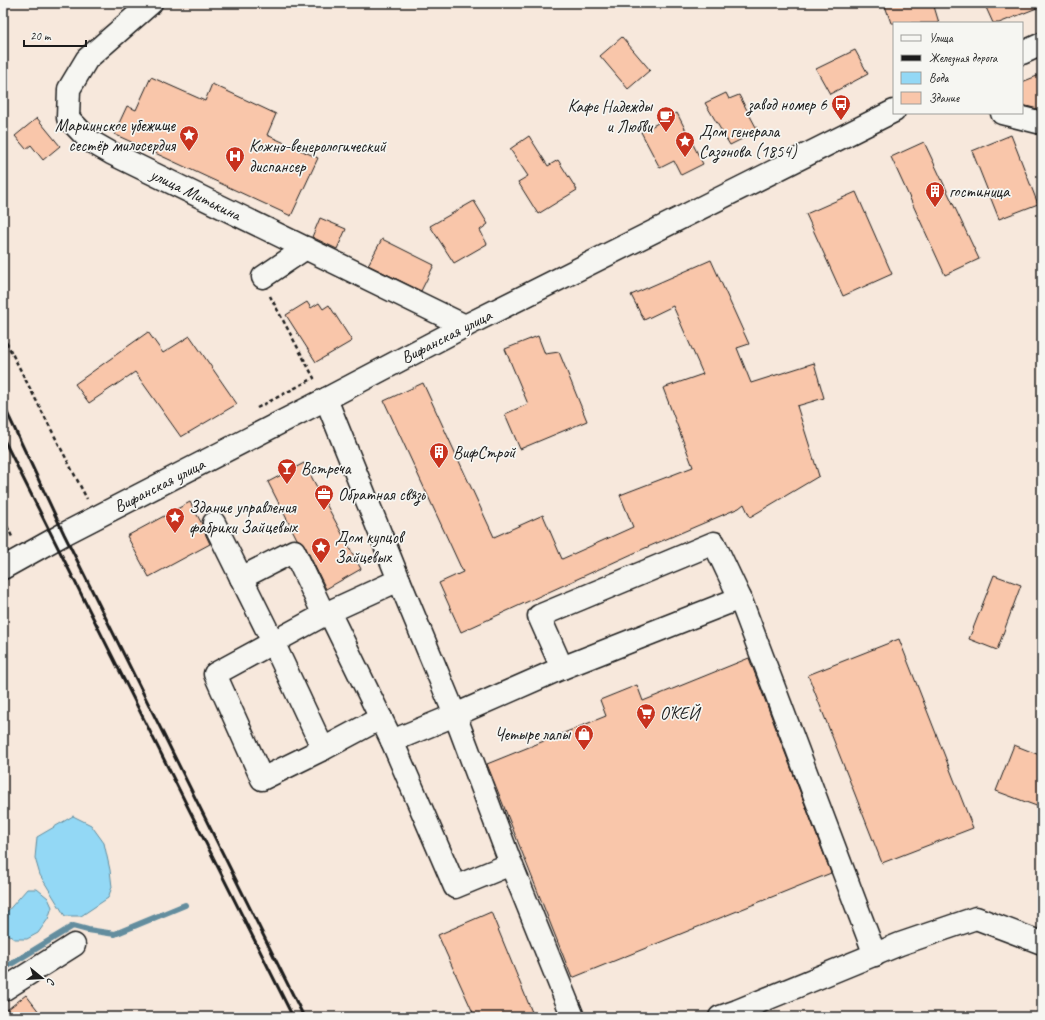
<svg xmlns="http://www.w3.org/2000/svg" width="1045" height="1020" font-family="Caveat,sans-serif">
<rect width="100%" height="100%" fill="#f7e8dc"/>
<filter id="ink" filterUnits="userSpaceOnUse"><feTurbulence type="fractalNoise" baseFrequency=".025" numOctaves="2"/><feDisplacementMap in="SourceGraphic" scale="8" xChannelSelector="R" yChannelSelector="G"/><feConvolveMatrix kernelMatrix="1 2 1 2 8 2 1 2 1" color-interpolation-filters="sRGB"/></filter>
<g filter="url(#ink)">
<!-- water -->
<g fill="#93d8f5" stroke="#638d9e">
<polygon points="73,816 91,825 104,843 110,870 112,887 108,898 81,916 65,916 40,875 35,858 37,837"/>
<polygon points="27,889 37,889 48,898 52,907 48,919 38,933 27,939 14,939 3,931 5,914"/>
</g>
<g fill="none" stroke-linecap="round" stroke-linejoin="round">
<!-- stream -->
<polyline stroke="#638d9e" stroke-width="6" points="3,969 73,926 88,930 115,934 185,905"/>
</g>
<!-- building -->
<g fill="#f9c6aa" stroke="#1c1c1c">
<polygon points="884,3 933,3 939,23 891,23"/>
<polygon points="984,3 1042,3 1042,6 999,23 993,23"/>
<polygon points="622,37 650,70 628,89 600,56"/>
<polygon points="855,50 868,74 830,94 816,69"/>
<polygon points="1042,74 1042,110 1022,105 1022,82"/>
<polygon points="151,77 205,101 212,84 276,114 267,135 318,158 291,216 114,134 127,106 136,110"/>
<polygon points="726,93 729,99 739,95 758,131 730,145 705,103"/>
<polygon points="677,113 703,164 681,175 674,161 660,168 641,132"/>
<polygon points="37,118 60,146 43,160 31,145 26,149 15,136"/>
<polygon points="1011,135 1038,204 999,219 972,151"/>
<polygon points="529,136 548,166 558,160 577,190 538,214 518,182 528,176 510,149"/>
<polygon points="924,142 979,259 945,275 891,157"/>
<polygon points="856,192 892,274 843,296 806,214"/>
<polygon points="474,201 488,224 480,230 487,244 454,263 430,226"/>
<polygon points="320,218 346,229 337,249 312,237"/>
<polygon points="382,239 434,265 421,291 368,265"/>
<polygon points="711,260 749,344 737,348 751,383 814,363 824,398 797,406 819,476 750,517 744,504 739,508 643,549 461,632 439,583 463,572 384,401 423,383 494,537 543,515 562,559 633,527 620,495 693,467 663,388 703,374 673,306 644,320 631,295"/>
<polygon points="307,302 311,308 319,303 323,309 329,305 352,341 316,362 286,315"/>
<polygon points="148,332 163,353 190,336 237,404 181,437 135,372 89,403 75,384"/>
<polygon points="538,336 545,354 559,352 587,421 520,449 505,414 528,404 505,349"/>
<polygon points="304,463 361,569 326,589 305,546 301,541 297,539 268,482"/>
<polygon points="190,502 202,524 203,529 210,544 149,577 127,536"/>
<polygon points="994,575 1021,585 997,650 969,639"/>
<polygon points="899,639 973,828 882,863 808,675"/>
<polygon points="749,658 831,873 572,978 487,764 606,716 600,700 637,685 643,701"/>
<polygon points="1014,745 1042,756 1042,808 996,791"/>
<polygon points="491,912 534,1017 475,1017 438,935"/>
<polygon points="26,995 43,1017 3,1017 3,1013"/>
</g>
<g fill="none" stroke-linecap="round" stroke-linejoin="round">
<!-- minor casing -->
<g stroke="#1c1c1c" stroke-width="25">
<g id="minor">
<polyline points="151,3 87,59 69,89 68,118 90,141 111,153 465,326"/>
<polyline points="263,277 306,248"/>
<polyline points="326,399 399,580 455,715 511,864 573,1017"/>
<polyline points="214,523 273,642 323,749"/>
<polyline points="241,578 294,551 324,615"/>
<polyline points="399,580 329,612 392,741 455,887 511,864"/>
<polyline points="329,612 215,674 262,779 323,749 381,718"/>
<polyline points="562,668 539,616 714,543 740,598"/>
<polyline points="392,741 455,715 562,668 740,598 875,955"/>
<polyline points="3,990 74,945"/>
<polyline points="720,1017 737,1011 900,944 976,918 1042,943"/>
</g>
</g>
<!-- major casing -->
<g stroke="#1c1c1c" stroke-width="25">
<g id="major">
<polyline points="1022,53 1042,44"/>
<polyline points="1002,113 1042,123"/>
<polyline points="3,568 64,534 326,399 465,326 894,111"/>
</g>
</g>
<!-- path -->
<g stroke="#1c1c1c" stroke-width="2.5" stroke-dasharray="4 3" stroke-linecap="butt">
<polyline points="3,336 87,499"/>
<polyline points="257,408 314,378 270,296"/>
<polyline points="3,521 6,524 13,539"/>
</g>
<!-- minor -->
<use href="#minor" stroke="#f6f6f2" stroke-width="22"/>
<!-- major -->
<use href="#major" stroke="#f6f6f2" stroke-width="22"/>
<!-- rail -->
<g stroke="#1c1c1c" stroke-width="3">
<polyline points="3,404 64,534 304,1017"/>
<polyline points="3,438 293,1017"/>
</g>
</g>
</g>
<!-- icons -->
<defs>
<g id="bus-pin" transform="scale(1)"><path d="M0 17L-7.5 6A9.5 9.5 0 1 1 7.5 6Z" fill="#c8321e" stroke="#f6f6f2"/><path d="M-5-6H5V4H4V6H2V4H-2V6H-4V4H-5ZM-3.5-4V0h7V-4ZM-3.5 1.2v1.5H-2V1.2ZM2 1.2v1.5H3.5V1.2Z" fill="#fff"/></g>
<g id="cafe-pin" transform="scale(1)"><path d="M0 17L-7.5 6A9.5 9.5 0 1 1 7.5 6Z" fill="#c8321e" stroke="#f6f6f2"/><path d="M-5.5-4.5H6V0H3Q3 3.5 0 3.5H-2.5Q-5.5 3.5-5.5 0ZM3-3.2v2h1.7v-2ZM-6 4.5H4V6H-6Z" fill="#fff"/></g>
<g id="sight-pin" transform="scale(1)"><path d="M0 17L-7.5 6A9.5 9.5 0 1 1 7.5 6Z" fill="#c8321e" stroke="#f6f6f2"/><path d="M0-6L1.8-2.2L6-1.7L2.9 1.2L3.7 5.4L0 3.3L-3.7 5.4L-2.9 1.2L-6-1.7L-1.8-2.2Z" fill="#fff"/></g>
<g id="hospital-pin" transform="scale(1)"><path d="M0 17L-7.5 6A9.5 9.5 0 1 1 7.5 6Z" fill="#c8321e" stroke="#f6f6f2"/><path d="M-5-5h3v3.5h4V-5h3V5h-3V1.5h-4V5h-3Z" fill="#fff"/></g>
<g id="building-pin" transform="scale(1)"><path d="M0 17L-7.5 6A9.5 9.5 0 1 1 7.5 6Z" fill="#c8321e" stroke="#f6f6f2"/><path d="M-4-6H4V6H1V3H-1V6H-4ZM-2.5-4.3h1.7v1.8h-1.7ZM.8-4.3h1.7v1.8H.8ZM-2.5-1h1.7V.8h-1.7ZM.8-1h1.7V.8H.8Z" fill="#fff"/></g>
<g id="bar-pin" transform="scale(1)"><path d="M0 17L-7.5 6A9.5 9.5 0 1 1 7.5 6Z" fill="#c8321e" stroke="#f6f6f2"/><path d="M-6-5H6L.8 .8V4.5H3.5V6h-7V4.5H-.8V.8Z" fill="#fff"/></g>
<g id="office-pin" transform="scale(1)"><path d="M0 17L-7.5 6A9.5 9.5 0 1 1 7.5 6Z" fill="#c8321e" stroke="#f6f6f2"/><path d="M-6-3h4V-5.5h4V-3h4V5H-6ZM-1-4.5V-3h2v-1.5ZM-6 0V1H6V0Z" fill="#fff"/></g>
<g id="supermarket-pin" transform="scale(1)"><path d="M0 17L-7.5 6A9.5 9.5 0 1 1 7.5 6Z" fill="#c8321e" stroke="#f6f6f2"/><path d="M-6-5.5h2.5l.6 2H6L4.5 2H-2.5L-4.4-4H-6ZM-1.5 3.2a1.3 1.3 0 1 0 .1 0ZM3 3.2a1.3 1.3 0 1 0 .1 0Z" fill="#fff"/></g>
<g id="shop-pin" transform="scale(1)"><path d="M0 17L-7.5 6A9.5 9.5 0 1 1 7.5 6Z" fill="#c8321e" stroke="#f6f6f2"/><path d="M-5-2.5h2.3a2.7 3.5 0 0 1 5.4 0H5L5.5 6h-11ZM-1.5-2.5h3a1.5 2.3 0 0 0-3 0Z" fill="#fff"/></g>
</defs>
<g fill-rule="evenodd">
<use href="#bus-pin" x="841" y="104"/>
<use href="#cafe-pin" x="666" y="116"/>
<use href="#sight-pin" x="189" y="135"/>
<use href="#sight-pin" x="685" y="141"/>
<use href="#hospital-pin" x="235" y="156"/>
<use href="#building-pin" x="935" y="191"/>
<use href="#building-pin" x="439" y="452"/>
<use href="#bar-pin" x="287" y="468"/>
<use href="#office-pin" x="324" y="494"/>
<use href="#sight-pin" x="175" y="517"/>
<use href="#sight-pin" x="321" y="547"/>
<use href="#supermarket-pin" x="646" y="713"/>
<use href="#shop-pin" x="584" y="734"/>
</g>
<g text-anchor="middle" stroke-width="3.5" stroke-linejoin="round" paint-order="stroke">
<!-- poi labels -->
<g font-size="17" fill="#1c1c1c" stroke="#f6f6f2" text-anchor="start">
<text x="827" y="110" text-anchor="end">завод номер 6</text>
<text x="652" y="112" text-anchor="end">Кафе Надежды<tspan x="652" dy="20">и Любви</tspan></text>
<text x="175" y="131" text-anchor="end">Мариинское убежище<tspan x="175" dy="20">сестёр милосердия</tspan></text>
<text x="699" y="137">Дом генерала<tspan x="699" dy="20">Сазонова (1854)</tspan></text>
<text x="249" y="152">Кожно-венерологический<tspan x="249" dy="20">диспансер</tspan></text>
<text x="949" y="197">гостиница</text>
<text x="453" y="458">ВифСтрой</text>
<text x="301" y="474">Встреча</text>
<text x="338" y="500">Обратная связь</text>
<text x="189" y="513">Здание управления<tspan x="189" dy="20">фабрики Зайцевых</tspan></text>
<text x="335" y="543">Дом купцов<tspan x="335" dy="20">Зайцевых</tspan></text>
<text x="660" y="719">О’КЕЙ</text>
<text x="570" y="740" text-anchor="end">Четыре лапы</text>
</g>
<!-- street labels -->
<g font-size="17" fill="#1c1c1c" stroke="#f6f6f2">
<text transform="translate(196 194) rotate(26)" y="6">улица Митькина</text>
<text transform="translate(446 336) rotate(-27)" y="6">Вифанская улица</text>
<text transform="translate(159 485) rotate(-27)" y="6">Вифанская улица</text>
</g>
</g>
<!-- margin -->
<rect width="1045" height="1020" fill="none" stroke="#f6f6f2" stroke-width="16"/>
<rect x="8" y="8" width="1029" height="1004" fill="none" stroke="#1c1c1c" stroke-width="1.5" filter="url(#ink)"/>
<!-- legend -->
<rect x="893" y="22" width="130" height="92" fill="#f6f6f2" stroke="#9f9f9c"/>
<rect x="901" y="35" width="20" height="6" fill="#f6f6f2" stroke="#9f9f9c"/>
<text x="929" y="42" font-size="12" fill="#1c1c1c">Улица</text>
<rect x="901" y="55" width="20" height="6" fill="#1c1c1c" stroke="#9f9f9c"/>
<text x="929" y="62" font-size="12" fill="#1c1c1c">Железная дорога</text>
<rect x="901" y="72" width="20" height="12" fill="#93d8f5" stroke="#9f9f9c"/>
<text x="929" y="82" font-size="12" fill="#1c1c1c">Вода</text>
<rect x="901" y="92" width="20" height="12" fill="#f9c6aa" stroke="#9f9f9c"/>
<text x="929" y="102" font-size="12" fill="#1c1c1c">Здание</text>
<!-- north arrow -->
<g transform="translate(42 978) rotate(108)" stroke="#f6f6f2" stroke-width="3" paint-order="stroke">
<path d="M0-3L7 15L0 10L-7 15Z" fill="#1c1c1c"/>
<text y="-6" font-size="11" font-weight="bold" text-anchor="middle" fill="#1c1c1c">С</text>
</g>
<!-- scale -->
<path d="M24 40v6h62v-6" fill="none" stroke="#1c1c1c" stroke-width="2"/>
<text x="30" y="40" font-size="12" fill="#1c1c1c" stroke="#f6f6f2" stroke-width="3" paint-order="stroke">20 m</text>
</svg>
